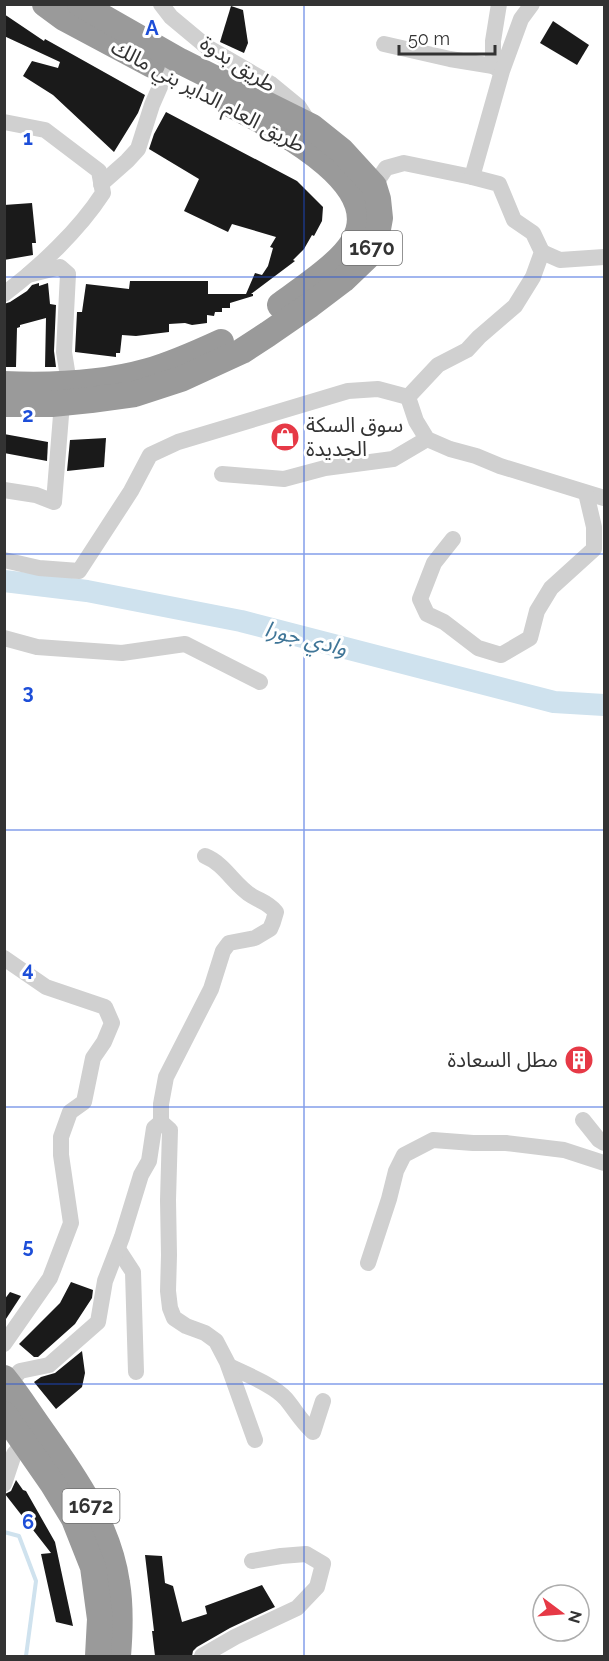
<svg xmlns="http://www.w3.org/2000/svg" width="609" height="1661" font-family="Raleway,'Noto Sans Arabic',sans-serif">
<rect width="100%" height="100%" fill="#fff"/>
<g fill="none" stroke-linecap="round" stroke-linejoin="round">
<!-- stream -->
<polyline stroke="#cfe2ee" stroke-width="4" points="4,1532 19,1536 36,1581 26,1656"/>
<!-- river -->
<polyline stroke="#cfe2ee" stroke-width="22" points="4,581 87,591 241,621 554,702 604,705"/>
</g>
<!-- building -->
<g fill="#1a1a1a">
<polygon points="231,6 243,10 248,43 244,53 220,42"/>
<polygon points="4,14 44,41 45,39 145,95 138,113 114,152 53,95 23,76 32,61 58,68 60,62 4,36"/>
<polygon points="553,21 589,45 577,65 540,43"/>
<polygon points="166,112 297,181 323,207 322,221 314,236 312,235 304,249 293,260 295,261 251,294 253,294 253,296 230,303 230,308 222,308 222,312 215,312 214,316 207,315 207,323 192,325 185,323 169,324 169,332 136,336 122,335 120,353 116,353 116,357 75,352 77,312 82,312 86,284 129,289 130,281 208,281 208,294 246,294 255,273 262,275 268,266 273,248 270,247 276,237 232,224 228,232 184,211 199,179 149,149 154,134"/>
<polygon points="32,203 36,243 32,243 33,255 4,260 4,205"/>
<polygon points="39,283 39,286 48,283 50,304 56,305 54,351 56,367 45,367 46,318 20,325 20,327 17,328 16,367 4,367 4,304 10,302 27,291 32,285"/>
<polygon points="4,434 48,442 47,461 4,453"/>
<polygon points="106,438 104,467 67,471 70,440"/>
<circle cx="579" cy="1060" r="8"/>
<polygon points="71,1282 93,1290 92,1298 75,1324 38,1357 34,1357 19,1344 60,1303"/>
<polygon points="10,1292 21,1296 4,1322 4,1300"/>
<polygon points="82,1351 85,1373 82,1387 56,1409 34,1382 41,1377 55,1373"/>
<polygon points="16,1480 23,1490 26,1491 55,1542 73,1626 56,1622 41,1554 51,1553 5,1494 11,1491"/>
<polygon points="145,1555 162,1556 165,1583 173,1586 182,1622 207,1614 205,1606 262,1585 275,1607 230,1628 197,1647 193,1651 192,1656 155,1656 152,1631 154,1631"/>
</g>
<g fill="none" stroke-linecap="round" stroke-linejoin="round">
<!-- minor -->
<g stroke="#d0d0d0" stroke-width="16">
<polyline points="161,4 171,17 207,47 271,84 299,107 310,124"/>
<polyline points="499,4 493,41 493,66 501,71"/>
<polyline points="384,44 450,59 493,66"/>
<path d="M4,122L45,130L99,171L103,193C79,230 40,267 4,294"/>
<polyline points="101,184 127,161 138,149 152,105 166,73"/>
<polyline points="374,186 386,168 404,163 472,177 502,71 521,19 532,4"/>
<polyline points="542,252 560,260 604,257"/>
<polyline points="28,275 60,267 68,274 64,352 69,383"/>
<polyline points="408,397 438,365 467,350 479,337 515,306 533,277 542,252 533,233 514,220 499,184 472,177"/>
<polyline points="408,397 416,421 427,439 450,449 476,456 500,466 604,498"/>
<polyline points="222,474 284,479 325,468 393,459 427,439"/>
<polyline points="4,490 36,495 54,502 62,403"/>
<polyline points="453,539 434,563 420,599 427,614 444,622 478,648 501,655 530,638 537,611 551,588 594,549 594,527 586,493"/>
<polyline points="4,560 39,568 79,571 131,491 150,455 178,442 348,391 378,389 408,397"/>
<polyline points="4,638 37,647 122,653 185,644 260,682"/>
<polyline points="4,958 46,987 105,1007 112,1023 104,1042 93,1058 84,1102 70,1112 61,1137 61,1155 71,1223 50,1278 4,1344"/>
<polyline points="583,1120 599,1140 604,1143"/>
<path d="M161,1122V1104L166,1077L211,989L223,951L229,943L255,938L270,929L273,922L276,912C267,902 262,902 252,896C234,885 225,864 205,856"/>
<polyline points="118,1249 133,1272 136,1372"/>
<polyline points="368,1263 389,1199 396,1171 404,1155 433,1140 473,1143 506,1143 564,1150 604,1163"/>
<path d="M229,1366C245,1374 274,1385 286,1399C296,1411 300,1420 313,1432L323,1401"/>
<polyline points="9,1384 20,1371 49,1365 98,1322 105,1281 122,1237 141,1175 149,1161 154,1128 161,1122 170,1130 168,1200 169,1255 168,1291 170,1308 174,1318 186,1326 205,1333 216,1341 227,1362 255,1440"/>
<polyline points="4,1484 14,1454 24,1442"/>
<polyline points="202,1656 235,1637 297,1608 317,1587 323,1564 306,1554 281,1556 252,1561"/>
</g>
<!-- highway -->
<g stroke="#9a9a9a" stroke-width="26">
<polyline points="45,4 64,18 152,65"/>
<path d="M228,103C267,124 391,183 353,242C340,264 302,289 280,305"/>
<path d="M4,384C52,386 102,384 148,371C173,364 197,353 221,342"/>
<polyline points="4,404 52,404 91,400 135,394 181,379 242,351 268,334 310,305 343,280 367,257 376,240 380,218 378,199 374,186 342,151 312,127 180,61 80,4"/>
<path d="M4,1378C18,1395 29,1413 42,1431C74,1476 109,1526 117,1583C121,1607 120,1632 118,1656"/>
<polyline points="4,1414 52,1483 74,1519 93,1567 100,1619 98,1656"/>
</g>
</g>
<!-- grid -->
<path fill="none" stroke="#1d4ed8" stroke-width="1.5" stroke-opacity="0.55" d="M304,4V1656M4,277H604M4,554H604M4,830H604M4,1107H604M4,1384H604"/>
<!-- icons -->
<defs>
<g id="shop-disc" transform="scale(1.5)"><circle r="9.5" fill="#e63946" stroke="#fff"/><path d="M-5-2.5h2.3a2.7 3.5 0 0 1 5.4 0H5L5.5 6h-11ZM-1.5-2.5h3a1.5 2.3 0 0 0-3 0Z" fill="#fff"/></g>
<g id="building-disc" transform="scale(1.5)"><circle r="9.5" fill="#e63946" stroke="#fff"/><path d="M-4-6H4V6H1V3H-1V6H-4ZM-2.5-4.3h1.7v1.8h-1.7ZM.8-4.3h1.7v1.8H.8ZM-2.5-1h1.7V.8h-1.7ZM.8-1h1.7V.8H.8Z" fill="#fff"/></g>
</defs>
<g fill-rule="evenodd">
<use href="#shop-disc" x="285" y="437"/>
<use href="#building-disc" x="579" y="1060"/>
</g>
<g text-anchor="middle" stroke-width="6" stroke-linejoin="round" paint-order="stroke">
<!-- shield labels -->
<g fill="#fff" stroke="#707070" stroke-width="1.5">
<rect x="342" y="231" width="60" height="34" rx="4.5"/>
<rect x="62.5" y="1489" width="57" height="34" rx="4.5"/>
</g>
<g font-size="20" font-weight="bold" fill="#333">
<text x="372" y="255">1670</text>
<text x="91" y="1513">1672</text>
</g>
<!-- street labels -->
<g font-size="21" fill="#333" stroke="#fff">
<text transform="translate(238 64) rotate(33)" y="7">طريق بدوة</text>
<text transform="translate(208 96) rotate(28)" y="7">طريق العام الداير بني مالك</text>
</g>
<!-- poi labels -->
<g font-size="21" fill="#333" stroke="#fff" text-anchor="start">
<text x="306" y="432">سوق السكة<tspan x="306" dy="24">الجديدة</tspan></text>
<text x="558" y="1067" text-anchor="end">مطل السعادة</text>
</g>
<!-- water labels -->
<g font-size="22" font-style="italic" fill="#3f7597" stroke="#fff">
<text transform="translate(306 638) rotate(14)" y="8">وادي جورا</text>
</g>
</g>
<g font-size="20" text-anchor="middle" font-weight="bold" fill="#1d4ed8" stroke="#fff" stroke-width="6" stroke-linejoin="round" paint-order="stroke">
<text x="152" y="35">A</text>
<text x="28" y="145">1</text>
<text x="28" y="422">2</text>
<text x="28" y="699">3</text>
<text x="28" y="976">4</text>
<text x="28" y="1253">5</text>
<text x="28" y="1529">6</text>
</g>
<!-- border -->
<rect width="609" height="1661" fill="none" stroke="#333333" stroke-width="12"/>
<!-- north arrow -->
<g transform="translate(561 1613) rotate(106)"><circle r="28" fill="#ffffff" stroke="#adadad" stroke-width="1.5"/>
<path d="M0-4.5L10 22L0 15L-10 22Z" fill="#e63946"/>
<text y="-9" font-size="16" font-weight="bold" text-anchor="middle" fill="#333333">N</text>
</g>
<!-- scale -->
<path d="M399 45v9h96v-9" fill="none" stroke="#333333" stroke-width="3"/>
<text x="408" y="45" font-size="18" fill="#333333" stroke="#ffffff" stroke-width="4.5" paint-order="stroke">50 m</text>
</svg>
